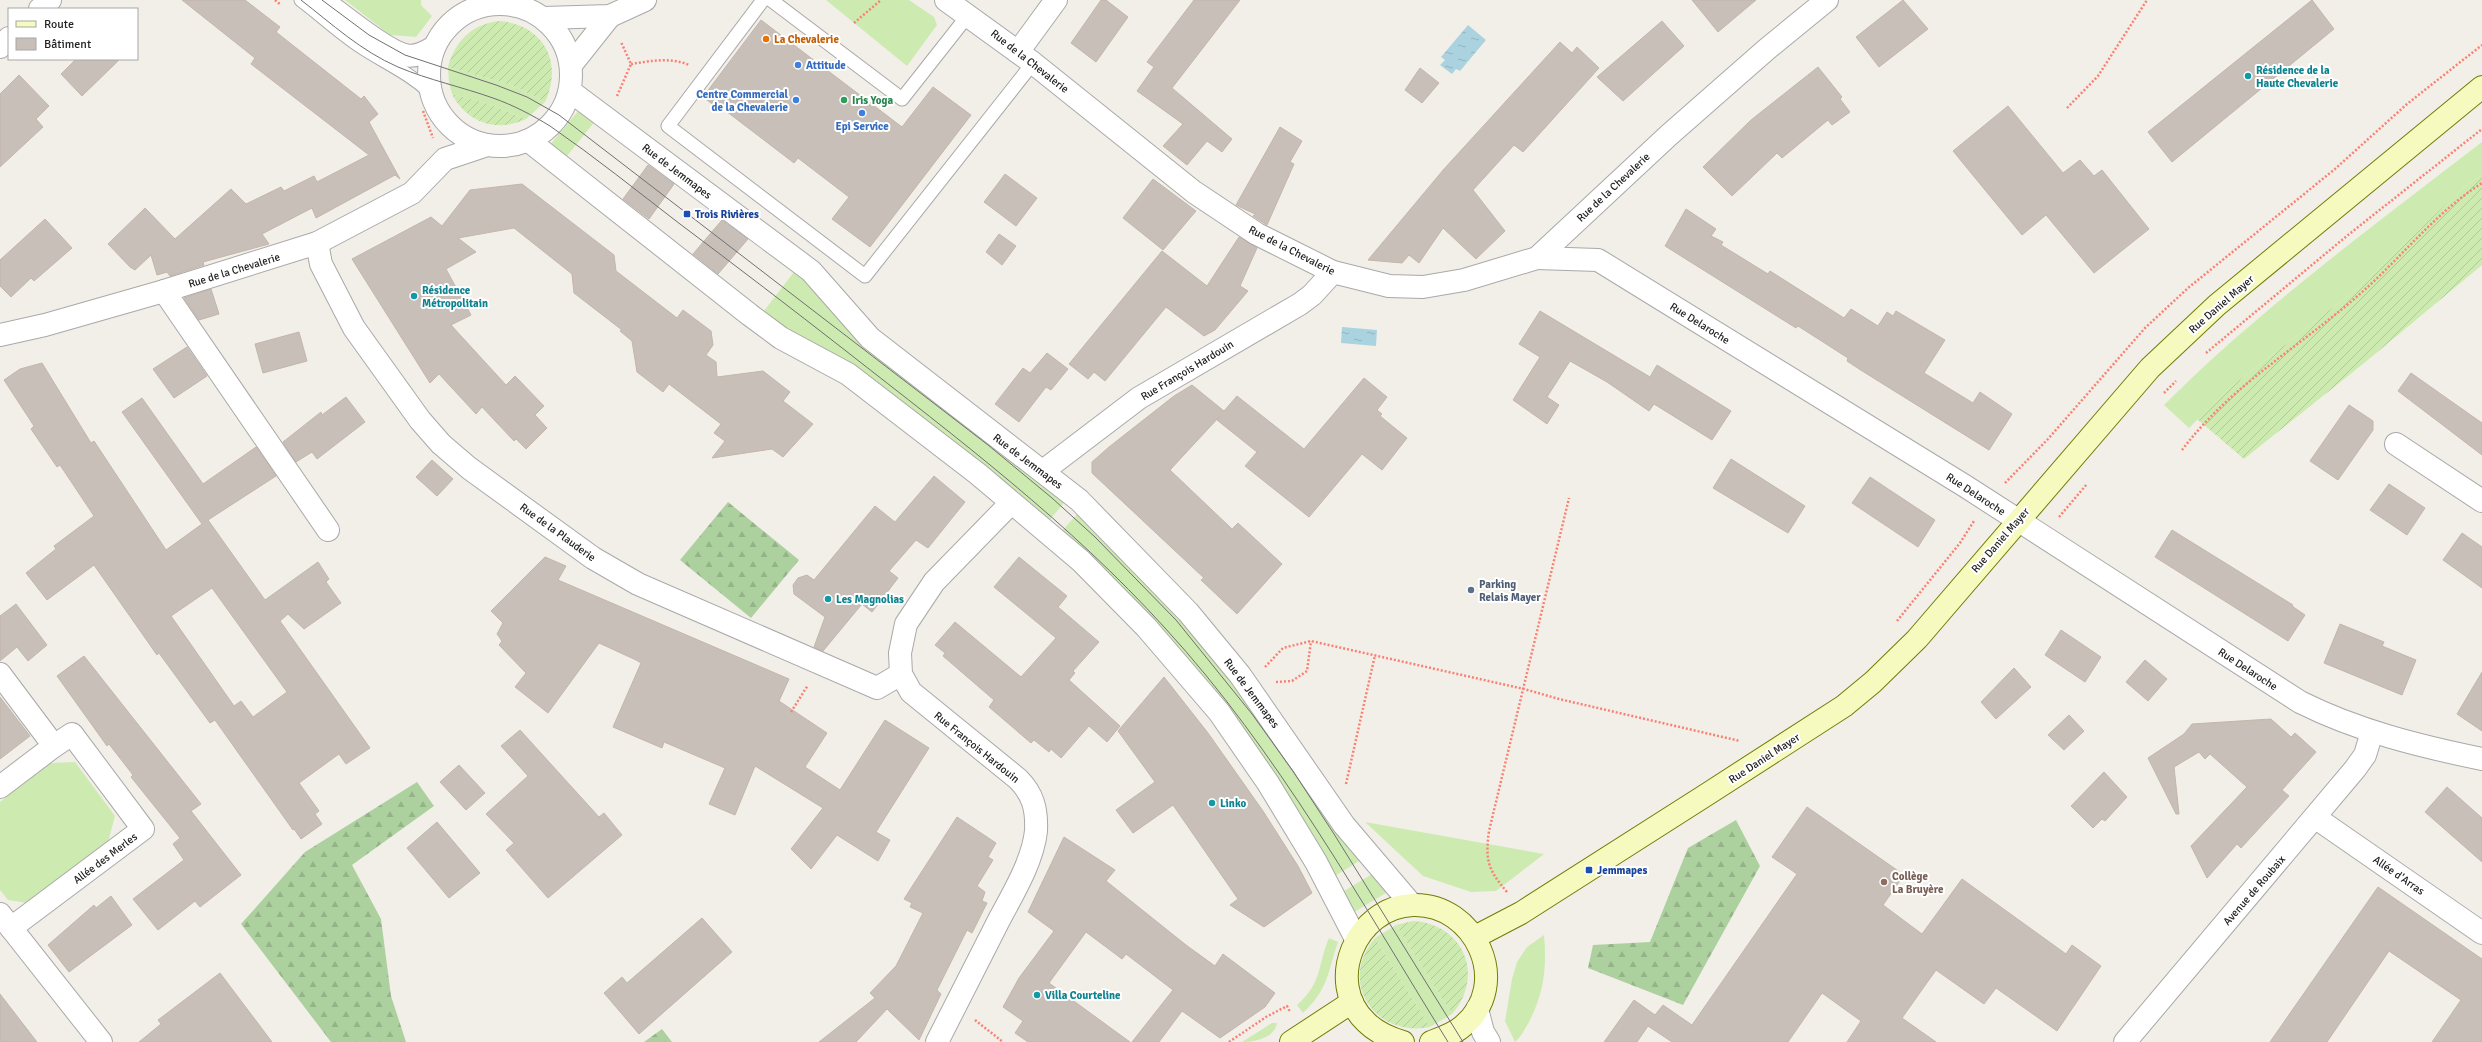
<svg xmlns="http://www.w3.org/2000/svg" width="2482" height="1042" font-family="Signika,sans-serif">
<defs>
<pattern id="forest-firs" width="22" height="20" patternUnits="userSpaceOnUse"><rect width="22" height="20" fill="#add19e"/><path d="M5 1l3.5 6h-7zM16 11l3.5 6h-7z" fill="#95b388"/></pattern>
<pattern id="garden-furrows" width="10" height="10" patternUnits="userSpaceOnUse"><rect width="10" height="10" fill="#cdebb0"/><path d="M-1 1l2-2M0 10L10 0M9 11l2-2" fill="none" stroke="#b0c997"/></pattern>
<pattern id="water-ripples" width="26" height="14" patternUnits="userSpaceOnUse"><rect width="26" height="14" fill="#aad3df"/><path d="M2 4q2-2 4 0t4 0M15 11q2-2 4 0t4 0" fill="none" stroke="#92b5bf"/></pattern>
</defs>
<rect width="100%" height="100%" fill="#f2efe9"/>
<!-- grass -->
<g fill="#cdebb0">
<polygon points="345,0 421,0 421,5 432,16 416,37 390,35"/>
<polygon points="826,0 909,0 934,17 937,25 907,66"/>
<polygon points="448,67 514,86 545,102 526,119 489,104 452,94 449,83"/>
<polygon points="579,110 596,120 563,161 550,145"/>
<path d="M2482,142V175L2464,187L2358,288L2228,389L2189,428L2164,405C2261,308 2373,226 2482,142Z"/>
<polygon points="794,272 1068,498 1048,522 760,316"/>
<polygon points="1080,511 1217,659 1364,858 1330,879 1316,845 1060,533"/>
<polygon points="75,762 115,816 106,850 34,904 8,900 0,890 0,802 49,763"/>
<polygon points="1365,822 1544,854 1496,891 1471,892 1423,876"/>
<polygon points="1374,873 1386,893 1351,914 1339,894"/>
<polygon points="1396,925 1452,1014 1430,1027 1375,938"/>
<path d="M1544,935C1547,967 1544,993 1529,1022C1525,1029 1521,1037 1515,1042L1505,1021L1512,979L1517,962L1527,947Z"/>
<path d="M1329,938L1338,942C1327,974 1329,988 1303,1013L1297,1005C1323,982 1317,966 1329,938Z"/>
<path d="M1272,1023H1277C1275,1038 1254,1042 1242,1042Z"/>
</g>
<!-- forest -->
<g fill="url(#forest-firs)">
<polygon points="728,502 799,560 751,618 680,560"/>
<polygon points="417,782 434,806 352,865 381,919 391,996 406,1042 331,1042 241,924 305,852"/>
<polygon points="1736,820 1760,866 1683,1005 1588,968 1593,945 1650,942 1688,848"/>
<polygon points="662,1029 672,1042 644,1042"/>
</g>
<!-- garden -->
<g fill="url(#garden-furrows)">
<path d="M499,21C543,24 564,62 545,102L514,86L448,67C455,41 472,24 499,21Z"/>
<path d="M452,94L489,104L526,119C497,133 467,123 452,94Z"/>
<polygon points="2482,175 2482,265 2363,364 2244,459 2197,419 2228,389 2358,288 2464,187"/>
<path d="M1413,921C1464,924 1485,976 1452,1014L1396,925Z"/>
<path d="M1375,938L1430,1027C1375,1038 1337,982 1375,938Z"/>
</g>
<!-- water -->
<g fill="url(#water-ripples)">
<polygon points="1468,25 1486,40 1460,71 1456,69 1452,74 1440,65 1445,60 1441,57"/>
<polygon points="1342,327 1377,330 1376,346 1341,343"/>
</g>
<!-- building -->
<g fill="#c7bfb8" stroke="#c4b6ab" fill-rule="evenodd">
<polygon points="182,0 245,0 280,27 276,32 361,99 364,96 378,114 369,122 400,179 395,175 316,218 312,208 262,234 269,244 203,262 204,265 170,276 167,272 157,275 151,255 135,270 130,267 108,244 145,208 175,239 231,189 246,204 281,187 284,191 314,176 317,182 369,155 251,64 255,58"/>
<polygon points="1101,0 1106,0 1128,17 1096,62 1071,43"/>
<polygon points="1194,0 1240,0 1172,88 1232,139 1222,152 1207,141 1187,165 1163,146 1183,124 1137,91 1154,67 1147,62"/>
<polygon points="1692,0 1756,0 1718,32"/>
<polygon points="1903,0 1928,29 1879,67 1856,37"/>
<polygon points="2312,0 2334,29 2172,162 2148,132"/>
<polygon points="761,20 902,127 933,87 971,115 870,247 832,219 849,197 798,158 794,163 722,108 720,110 703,97"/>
<polygon points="1662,21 1684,46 1623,101 1597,77"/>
<polygon points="1560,42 1572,53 1577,47 1599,68 1523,152 1514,145 1473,190 1505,231 1476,259 1443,228 1419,263 1409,255 1402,263 1368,260 1444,169"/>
<polygon points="76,59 120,59 82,96 61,74"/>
<polygon points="1818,67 1842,97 1840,99 1850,112 1832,125 1828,120 1782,158 1777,153 1732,196 1703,167 1751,120"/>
<polygon points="1420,68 1439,83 1422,103 1405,90"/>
<polygon points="19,75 49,106 36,119 43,127 0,167 0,94"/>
<polygon points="2008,106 2063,173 2080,160 2094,176 2102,170 2149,229 2094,273 2046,215 2022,235 1953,151"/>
<polygon points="1280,127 1302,141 1290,162 1294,164 1267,225 1253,216 1255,214 1236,205"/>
<polygon points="648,165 674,184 649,219 623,199"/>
<polygon points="1005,174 1037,198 1016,226 984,202"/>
<polygon points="1153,179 1196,211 1163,250 1123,218"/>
<polygon points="522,184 614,255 616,271 677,318 683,310 711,331 713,345 706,355 716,362 717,377 763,371 790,392 783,401 813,424 783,457 772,449 712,458 725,441 714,433 721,424 669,384 663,392 637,372 632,341 620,331 622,330 574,293 572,274 514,228 458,238 476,252 446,269 471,315 451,325 506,385 515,376 544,406 535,415 547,428 526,449 516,439 514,441 482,407 476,414 439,374 430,383 352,259 431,217 442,226 470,190"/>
<polygon points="1686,209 1716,229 1711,236 1723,242 1721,245 1768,274 1770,271 1844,318 1851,309 1878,326 1887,312 1893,316 1896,311 1945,340 1924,373 1973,403 1980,392 2012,414 1989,450 1859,369 1847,361 1848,358 1798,326 1796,328 1665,246"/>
<polygon points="45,219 72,248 34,281 31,278 11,297 0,286 0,260"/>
<polygon points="722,220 748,239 718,274 693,254"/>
<polygon points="999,234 1016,246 1002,265 986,252"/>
<polygon points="1239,237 1257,248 1240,286 1248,291 1215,330 1204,336 1166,307 1105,381 1094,372 1088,379 1069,364 1162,251 1207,286"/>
<polygon points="211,289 219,314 199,320 184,298"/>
<polygon points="1540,311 1650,377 1657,365 1731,411 1712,440 1654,404 1649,411 1607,382 1570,361 1547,397 1559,405 1547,424 1513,400 1540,357 1519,344"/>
<polygon points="299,332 307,361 263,373 255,344"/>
<polygon points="187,347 207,376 174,398 153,369"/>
<polygon points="1047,353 1068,369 1051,390 1046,387 1019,422 995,404 1023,368 1030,373"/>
<path d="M42,363L91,443L94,441L166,550L202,524L122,412L142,398L203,484L256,447L276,476L208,520L265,600L318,562L329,579L326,582L341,603L304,629L288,614L280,621L370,748L346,764L339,754L299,783L319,811L315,814L322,824L301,839L294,829L293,830L215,720L210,723L159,653L157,655L94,565L47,600L26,573L56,549L54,546L94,516L60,465L57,467L31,429L34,426L4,380L20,369ZM212,588L287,692L253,717L241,701L234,706L171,616Z"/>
<polygon points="2411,373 2482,423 2482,455 2398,391"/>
<polygon points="1364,378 1387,397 1377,410 1382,414 1380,416 1407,438 1382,470 1362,454 1309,517 1245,466 1257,452 1217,420 1220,416 1170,470 1232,529 1238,523 1282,564 1237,614 1201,580 1204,578 1092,473 1092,462 1109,447 1174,396 1192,385 1224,411 1237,396 1304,449"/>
<polygon points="346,397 365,422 317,459 312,452 296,462 283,442 321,412 322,415"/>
<polygon points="2349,405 2373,421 2373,430 2338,480 2310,461"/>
<polygon points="1731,459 1805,506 1788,533 1713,488"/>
<polygon points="432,460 453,479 437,496 416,477"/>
<polygon points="934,476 965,502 928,548 916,540 889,571 898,578 872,612 862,604 823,651 814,647 825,617 794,594 793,585 798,578 807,575 814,580 875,506 895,522"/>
<polygon points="1870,477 1935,520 1918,547 1852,503"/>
<polygon points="2389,484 2425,508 2407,535 2370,510"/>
<polygon points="2172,530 2293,605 2292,606 2305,615 2288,641 2155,557"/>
<polygon points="2462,533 2482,547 2482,588 2443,560"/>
<polygon points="545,557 566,566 558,580 789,679 779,701 827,733 805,767 840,790 885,720 929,748 876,832 890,840 878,861 837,835 811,869 791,849 823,808 755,766 735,815 709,804 725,768 664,742 662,748 613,727 641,663 636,660 599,643 548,713 515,687 526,673 499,645 502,641 497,634 503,623 491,611"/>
<polygon points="1019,557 1067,596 1058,607 1099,642 1073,671 1075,673 1069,680 1120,726 1107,742 1089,726 1061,758 1051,749 1049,752 1034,740 1031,743 989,707 994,700 943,656 945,653 935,645 955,622 1021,677 1056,638 994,587"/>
<polygon points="16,604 47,645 28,661 17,647 0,661 0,616"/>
<polygon points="2340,624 2384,642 2382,646 2416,660 2402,695 2324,663"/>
<polygon points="2061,630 2101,657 2085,682 2045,655"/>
<polygon points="84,656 201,804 191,811 241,875 200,907 195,901 158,930 133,899 184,860 173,844 180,838 131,777 133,775 109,744 107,746 57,676"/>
<polygon points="2145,660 2167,679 2148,701 2126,682"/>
<polygon points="2014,668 2031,687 1996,719 1981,702"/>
<polygon points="2482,672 2482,731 2457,714"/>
<polygon points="1164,677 1208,733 1263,811 1298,866 1312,893 1264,927 1230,905 1238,899 1173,805 1133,833 1116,810 1155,782 1118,731"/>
<polygon points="0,697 30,736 0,759"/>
<polygon points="2069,715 2084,731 2064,750 2048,735"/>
<polygon points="2271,719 2291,737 2295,733 2316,752 2282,790 2289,796 2241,848 2237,844 2207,878 2191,846 2247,787 2210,754 2205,759 2199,752 2174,767 2179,814 2176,814 2148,758 2184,734 2192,724"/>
<polygon points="520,730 599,817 604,813 622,835 548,898 506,850 514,843 486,814 528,776 501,746"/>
<polygon points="459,765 485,793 466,810 440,782"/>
<polygon points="2104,772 2127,797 2105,821 2102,819 2093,828 2071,806"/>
<polygon points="2447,787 2482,818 2482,862 2425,812"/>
<polygon points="1807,807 1904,875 1883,905 1922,934 1962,879 2066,954 2072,945 2101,966 2057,1031 1996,988 1984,1004 1936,970 1902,1018 1936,1042 1847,1042 1861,1021 1822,993 1788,1042 1672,1042 1648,1026 1637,1042 1604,1042 1634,1000 1655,1015 1663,1005 1692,1025 1797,874 1772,857"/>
<polygon points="957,817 996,843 988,857 993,860 977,886 985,892 982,901 987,903 972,933 967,930 937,990 941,994 919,1040 887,1009 856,1042 819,1042 875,998 870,993 896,966 923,913 910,907 912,903 904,899"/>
<polygon points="437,822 480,873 449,898 407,848"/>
<polygon points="1064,837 1115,870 1106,881 1186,945 1215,966 1223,954 1275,993 1265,1007 1220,1038 1182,1011 1159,1042 1132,1042 1173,990 1126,954 1122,959 1086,932 1049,983 1130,1042 1028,1042 1015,1033 1023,1021 1003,1007 1019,978 1054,931 1028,912"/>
<polygon points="2378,887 2482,959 2482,1042 2432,1042 2461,1000 2389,951 2327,1042 2270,1042"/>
<polygon points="111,896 132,925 69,972 48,945 94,905 96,908"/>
<polygon points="702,918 732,952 639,1034 604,993 622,977 627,983"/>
<polygon points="220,973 272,1042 139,1042 161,1024 158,1020"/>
<polygon points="0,994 37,1042 0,1042"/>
</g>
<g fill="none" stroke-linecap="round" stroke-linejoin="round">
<!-- lane casing -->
<g stroke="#a9a9a9" stroke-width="15">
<g id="lane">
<path d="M301,0C321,15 339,32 360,46C384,62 410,73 431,93"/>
<polyline points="763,0 668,126 865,276 1033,63"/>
<polyline points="771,0 902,99 969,14"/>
</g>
</g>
<!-- street casing -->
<g stroke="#a9a9a9" stroke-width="24">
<g id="street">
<path d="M322,0C340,13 385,51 405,55C415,58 426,52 434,47"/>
<polyline points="946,0 1033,63 1194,192 1257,234 1333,272 1389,286 1423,287 1464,280 1537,258 1669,135 1767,49 1827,0"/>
<circle cx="500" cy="75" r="71"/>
<polyline points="40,9 50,0"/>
<polyline points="544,18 610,16 645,0"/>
<polyline points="0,47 9,38"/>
<polyline points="1018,52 1056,0"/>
<polyline points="571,65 610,16"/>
<polyline points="570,91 811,271 870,338 1079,500 1188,612 1240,675 1344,825 1412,905"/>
<polyline points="529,141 750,315 781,338 848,374 978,474 1081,561 1146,627 1219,712 1268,783 1316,862 1356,939"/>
<polyline points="317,243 321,264 354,328 420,420 441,444 469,468 593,558 638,584 877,688 901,674"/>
<path d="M1537,258L1598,260L1965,486L2300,702C2358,731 2419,746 2482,759"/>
<polyline points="164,291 328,530"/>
<polyline points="0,335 45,325 164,291 317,243 412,193 445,159 487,145"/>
<polyline points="2396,444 2482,501"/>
<polyline points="1043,471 1139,398 1300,304 1312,295 1333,272"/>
<polyline points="0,674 54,746 0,787"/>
<polyline points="2316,818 2482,933"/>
<polyline points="0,914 101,1042"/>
<polyline points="11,928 143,829 72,734 54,746"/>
<polyline points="1477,1009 1483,1032 1489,1042"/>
<path d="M937,1042C958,1001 979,959 1000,918C1014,892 1033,860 1036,831C1037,809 1033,794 1018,779L911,692L901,674L900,653L906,624L934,582L1011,503"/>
<polyline points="2125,1042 2355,769 2365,755 2372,732"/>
</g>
</g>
<!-- secondary casing -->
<g stroke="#707d05" stroke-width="24">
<g id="secondary">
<polyline points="1475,937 1521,913 1706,795 1844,706 1873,682 1917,639 2150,368 2217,305 2482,87"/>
<polyline points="1291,1042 1352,1002"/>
<path d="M1403,1042C1389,1038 1377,1033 1366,1022C1324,982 1356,907 1413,905C1475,903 1513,984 1463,1026C1454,1034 1442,1038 1431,1042"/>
</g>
</g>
<!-- path -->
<g stroke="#fa8072" stroke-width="2.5" stroke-dasharray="2 2" stroke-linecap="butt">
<polyline points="275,0 281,5"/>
<polyline points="854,23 881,0"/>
<path d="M631,64C650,61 671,57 689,65"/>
<polyline points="617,96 631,64 621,42"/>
<polyline points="2067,108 2098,76 2147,0"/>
<polyline points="423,111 433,138"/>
<polyline points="2206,353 2348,235 2482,129"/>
<polyline points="2164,393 2176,381"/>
<path d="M2182,450C2231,385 2301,346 2361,293C2402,257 2436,212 2482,183"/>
<polyline points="2005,483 2048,439 2145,328 2188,288 2335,169 2407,104 2482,45"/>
<polyline points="2059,517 2087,484"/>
<polyline points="1897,621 1960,543 1974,521"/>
<polyline points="1265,667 1283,648 1311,641 1524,689 1559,699 1740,741"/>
<polyline points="1276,682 1292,681 1307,671 1311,641"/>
<polyline points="791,712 808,685"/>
<polyline points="1346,784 1375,655"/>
<path d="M1507,892C1488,870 1485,860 1489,831L1569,498"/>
<polyline points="975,1020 1003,1042"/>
<polyline points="1229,1042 1266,1017 1287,1006 1290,1012"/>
</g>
<!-- lane -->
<use href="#lane" stroke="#fff" stroke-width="13"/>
<!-- street -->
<use href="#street" stroke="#fff" stroke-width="22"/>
<!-- secondary -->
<use href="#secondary" stroke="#f7fabf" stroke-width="22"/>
<!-- tram -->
<g stroke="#707070" stroke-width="1">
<path d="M301,0C332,24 361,51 398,67C429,80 462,87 493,98C513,105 532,115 550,126C595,157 637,191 680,224C736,266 791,308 846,351C957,438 1070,523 1165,628C1277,750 1361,902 1448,1042"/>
<polyline points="322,0 369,35 405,55 496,85 527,97 559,115 988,445 1052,498 1095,537 1176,620 1252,714 1293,771 1334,834 1463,1042"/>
</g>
</g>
<!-- markers -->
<circle fill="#e8710a" stroke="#fff" stroke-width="1.5" cx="766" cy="39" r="4"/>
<g fill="#3f7fe0" stroke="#fff" stroke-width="1.5">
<circle cx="798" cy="65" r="4"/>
<circle cx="796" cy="100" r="4"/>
<circle cx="862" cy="113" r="4"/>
</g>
<g fill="#0f9aa8" stroke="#fff" stroke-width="1.5">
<circle cx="2248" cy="76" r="4"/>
<circle cx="414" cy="296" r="4"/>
<circle cx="828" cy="599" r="4"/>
<circle cx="1212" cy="803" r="4"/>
<circle cx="1037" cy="995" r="4"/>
</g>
<circle fill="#2e9e5b" stroke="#fff" stroke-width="1.5" cx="844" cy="100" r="4"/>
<g fill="#1a4fb4" stroke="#fff" stroke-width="1.5">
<rect x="683" y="210" width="8" height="8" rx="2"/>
<rect x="1585" y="866" width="8" height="8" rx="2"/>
</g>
<circle fill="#5c6f8a" stroke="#fff" stroke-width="1.5" cx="1471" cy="590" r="4"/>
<circle fill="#8d6e63" stroke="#fff" stroke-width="1.5" cx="1884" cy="882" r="4"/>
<g text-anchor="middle" stroke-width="4" stroke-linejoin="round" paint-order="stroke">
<!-- food labels -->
<g font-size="11" font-weight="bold" fill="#c56008" stroke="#fff" text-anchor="start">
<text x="774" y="43">La Chevalerie</text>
</g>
<!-- street labels -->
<g font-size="11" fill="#222" stroke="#fff">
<text transform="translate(1030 61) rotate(38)" y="4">Rue de la Chevalerie</text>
<text transform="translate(677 171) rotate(37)" y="4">Rue de Jemmapes</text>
<text transform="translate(1613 187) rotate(-43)" y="4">Rue de la Chevalerie</text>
<text transform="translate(1292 250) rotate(27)" y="4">Rue de la Chevalerie</text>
<text transform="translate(234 270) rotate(-17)" y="4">Rue de la Chevalerie</text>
<text transform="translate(2221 304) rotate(-41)" y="4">Rue Daniel Mayer</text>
<text transform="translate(1700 323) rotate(32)" y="4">Rue Delaroche</text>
<text transform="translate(1187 370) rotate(-31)" y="4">Rue François Hardouin</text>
<text transform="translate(1028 461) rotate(37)" y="4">Rue de Jemmapes</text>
<text transform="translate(1976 494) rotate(33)" y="4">Rue Delaroche</text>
<text transform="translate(558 532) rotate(36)" y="4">Rue de la Plauderie</text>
<text transform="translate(2000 540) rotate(-49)" y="4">Rue Daniel Mayer</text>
<text transform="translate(2248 669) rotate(33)" y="4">Rue Delaroche</text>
<text transform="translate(1252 693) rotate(53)" y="4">Rue de Jemmapes</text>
<text transform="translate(977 747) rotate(39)" y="4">Rue François Hardouin</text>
<text transform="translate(1764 758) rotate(-33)" y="4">Rue Daniel Mayer</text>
<text transform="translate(105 858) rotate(-37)" y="4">Allée des Merles</text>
<text transform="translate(2399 875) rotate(35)" y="4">Allée d'Arras</text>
<text transform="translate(2254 890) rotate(-49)" y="4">Avenue de Roubaix</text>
</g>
<!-- shop labels -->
<g font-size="11" font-weight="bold" fill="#366cbe" stroke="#fff" text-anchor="start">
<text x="806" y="69">Attitude</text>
<text x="788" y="98" text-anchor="end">Centre Commercial<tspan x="788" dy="13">de la Chevalerie</tspan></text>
<text x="862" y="130" text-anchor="middle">Epi Service</text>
</g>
<!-- culture labels -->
<g font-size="11" font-weight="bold" fill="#0d838f" stroke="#fff" text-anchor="start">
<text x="2256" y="74">Résidence de la<tspan x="2256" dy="13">Haute Chevalerie</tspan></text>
<text x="422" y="294">Résidence<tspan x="422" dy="13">Métropolitain</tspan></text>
<text x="836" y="603">Les Magnolias</text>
<text x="1220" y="807">Linko</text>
<text x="1045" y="999">Villa Courteline</text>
</g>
<!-- leisure labels -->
<g font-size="11" font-weight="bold" fill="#27864d" stroke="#fff" text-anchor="start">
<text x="852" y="104">Iris Yoga</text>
</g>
<!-- transit labels -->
<g font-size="11" font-weight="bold" fill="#164399" stroke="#fff" text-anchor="start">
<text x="695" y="218">Trois Rivières</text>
<text x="1597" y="874">Jemmapes</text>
</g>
<!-- service labels -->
<g font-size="11" font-weight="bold" fill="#4e5e75" stroke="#fff" text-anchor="start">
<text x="1479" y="588">Parking<tspan x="1479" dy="13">Relais Mayer</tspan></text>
</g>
<!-- education labels -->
<g font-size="11" font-weight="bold" fill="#785e54" stroke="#fff" text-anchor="start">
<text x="1892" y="880">Collège<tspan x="1892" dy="13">La Bruyère</tspan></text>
</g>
</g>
<!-- legend -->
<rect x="8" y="8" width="130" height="52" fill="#ffffff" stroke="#a7a7a7"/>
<rect x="16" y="21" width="20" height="6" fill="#f7fabf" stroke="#a7a7a7"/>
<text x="44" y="28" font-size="12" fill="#222222">Route</text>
<rect x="16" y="38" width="20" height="12" fill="#c7bfb8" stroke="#a7a7a7"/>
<text x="44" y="48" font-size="12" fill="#222222">Bâtiment</text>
</svg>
